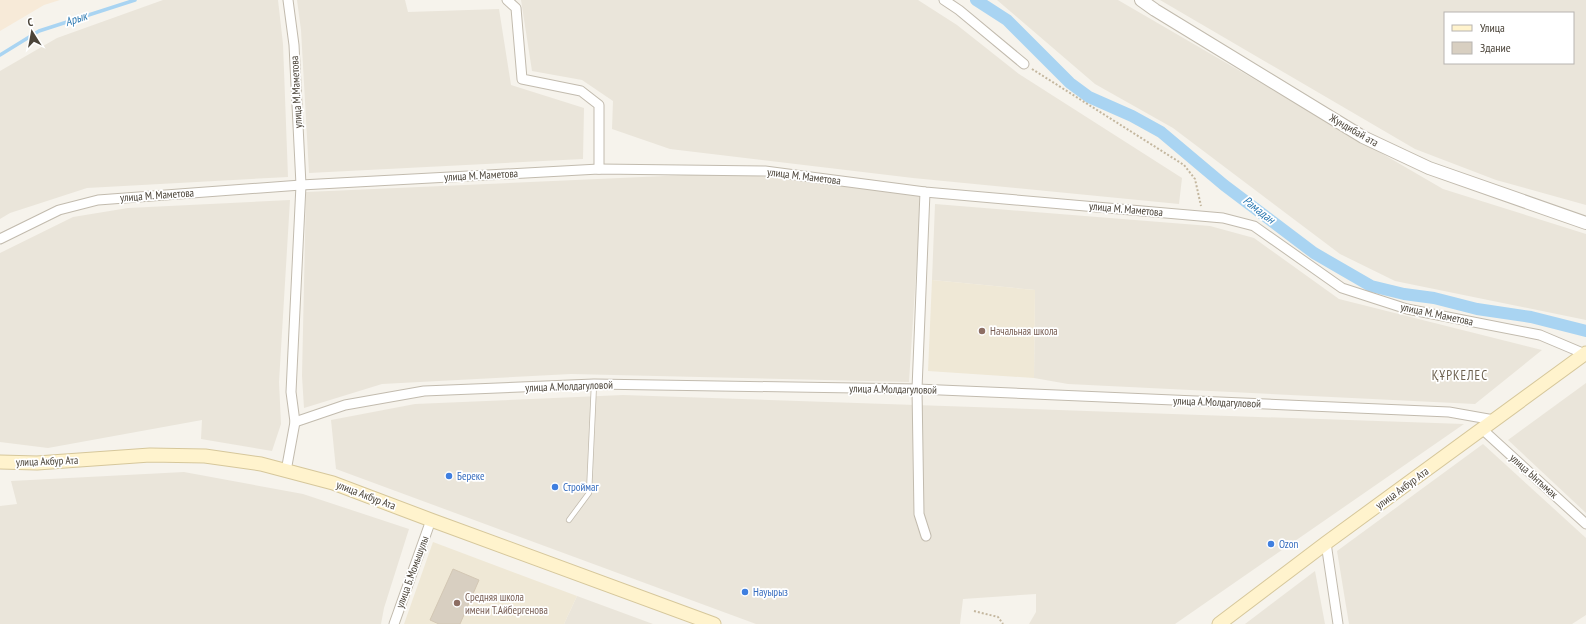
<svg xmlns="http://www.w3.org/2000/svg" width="1586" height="624" font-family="'PT Sans Narrow',sans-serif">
<rect width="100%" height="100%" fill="#f6f3ec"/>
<!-- residential -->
<g fill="#eae5da" fill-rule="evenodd">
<polygon points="163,0 278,0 283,44 288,177 87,188 10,213 0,219 0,71 57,38"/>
<polygon points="297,0 405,0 408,12 499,9 511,85 584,108 583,159 309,173 301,30"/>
<polygon points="521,0 918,0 957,25 1019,74 1182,178 1179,204 913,178 670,149 612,129 613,101 582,80 532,71"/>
<polygon points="997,0 1118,0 1443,189 1586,234 1586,320 1395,281 1340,254 1173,128 1095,84"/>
<path d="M1160,0H1586V205L1496,180L1415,149ZM1445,13H1573V63H1445Z"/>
<polygon points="732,173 921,195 909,382 571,374 382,384 304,408 302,376 306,192"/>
<polygon points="290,200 279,382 281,424 272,451 201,439 202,420 48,448 0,442 0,253 73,217 128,208"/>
<polygon points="935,204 1210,226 1254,238 1339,299 1542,350 1475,404 1068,384 1034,378 1035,290 932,280"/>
<polygon points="1586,383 1586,513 1508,440"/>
<polygon points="623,395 1464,424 1175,624 1029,624 1036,612 1036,594 963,599 960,624 756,624 336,469 331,420 415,404"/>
<polygon points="1483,444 1586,538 1586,615 1572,624 1349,624 1337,551"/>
<polygon points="184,472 303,494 409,529 384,608 381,624 0,624 0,506 17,504 11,481"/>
<polygon points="1315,571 1325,624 1245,624"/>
<polygon points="577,596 653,624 564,624"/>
</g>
<!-- commercial -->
<polygon fill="#f7ead8" points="0,0 60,0 44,5 0,31"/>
<!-- education -->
<g fill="#efe8d6">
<polygon points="932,280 1035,290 1034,378 928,371"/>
<polygon points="433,542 577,596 564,624 404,624"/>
</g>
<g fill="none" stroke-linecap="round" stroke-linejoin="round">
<!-- stream -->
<polyline stroke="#a9d4f2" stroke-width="3.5" points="0,55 39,31 135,0"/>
<!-- canal -->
<polyline stroke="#a9d4f2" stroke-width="12" points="976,0 1007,20 1070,83 1089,97 1132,116 1161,132 1224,185 1314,253 1371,286 1404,294 1434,298 1477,309 1531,317 1586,331"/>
</g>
<!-- building -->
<polygon fill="#d8cfc1" stroke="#d3c7b4" points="453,569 479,580 460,624 439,624 430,620"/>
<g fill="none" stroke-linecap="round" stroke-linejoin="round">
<!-- service casing -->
<g stroke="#c2bbae" stroke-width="6">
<polyline id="service" points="569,520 589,493 594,384"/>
</g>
<!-- minor casing -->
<g stroke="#c2bbae" stroke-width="11">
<g id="minor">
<polyline points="507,0 516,8 522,79 581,91 599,105 599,169"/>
<polyline points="944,0 959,10 1024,64"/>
<polyline points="925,192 917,389 919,514 926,536"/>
<polyline points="0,239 59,210 98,200 301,185 599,169 765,171 925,192 1223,218 1254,226 1342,288 1407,309 1540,335 1585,354"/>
<polyline points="295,422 345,405 424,391 594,384 917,389 1449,412 1494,420"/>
<polyline points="1482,429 1586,524"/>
<polyline points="286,471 295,422 291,392 301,185 294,45 288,0"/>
<polyline points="1326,543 1338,624"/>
<polyline points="394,624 431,520"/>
</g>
</g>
<!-- tertiary casing -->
<g stroke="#c2bbae" stroke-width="14">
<polyline id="tertiary" points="1141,0 1155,10 1363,137 1429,168 1586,223"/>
</g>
<!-- secondary casing -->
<g stroke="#d6c79b" stroke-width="15">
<g id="secondary">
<polyline points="0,462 37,463 150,455 205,456 261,464 333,483 431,520 714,624"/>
<polyline points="1219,624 1326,543 1586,353"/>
</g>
</g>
<!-- path -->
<g stroke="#c4b79f" stroke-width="2" stroke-dasharray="2 2" stroke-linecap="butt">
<polyline points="1032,69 1184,165 1195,179 1201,206"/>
<polyline points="974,611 998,617 1003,624"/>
</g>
<!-- service -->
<use href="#service" stroke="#fff" stroke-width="4.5"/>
<!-- minor -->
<use href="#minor" stroke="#fff" stroke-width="9"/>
<!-- tertiary -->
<use href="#tertiary" stroke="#fff" stroke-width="12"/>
<!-- secondary -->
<use href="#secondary" stroke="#fff3cd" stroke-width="13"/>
</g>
<!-- markers -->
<g fill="#8d6e63" stroke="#fff" stroke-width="1.5">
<circle cx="982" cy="331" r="4"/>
<circle cx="457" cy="603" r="4"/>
</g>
<g fill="#3f7fe0" stroke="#fff" stroke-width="1.5">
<circle cx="449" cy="476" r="4"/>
<circle cx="555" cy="487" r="4"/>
<circle cx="1271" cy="544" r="4"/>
<circle cx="745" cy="592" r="4"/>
</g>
<g text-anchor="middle" stroke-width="3.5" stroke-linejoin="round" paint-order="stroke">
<!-- street labels -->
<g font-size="11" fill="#4b4439" stroke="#fff">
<text transform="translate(296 92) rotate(-93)" y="4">улица М.Маметова</text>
<text transform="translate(1354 130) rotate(30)" y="4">Жундибай ата</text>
<text transform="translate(481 175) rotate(-3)" y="4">улица М. Маметова</text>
<text transform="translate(804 176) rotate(7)" y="4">улица М. Маметова</text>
<text transform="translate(157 195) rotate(-4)" y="4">улица М. Маметова</text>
<text transform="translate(1126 209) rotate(5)" y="4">улица М. Маметова</text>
<text transform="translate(1437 314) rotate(12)" y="4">улица М. Маметова</text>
<text transform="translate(569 386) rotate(-2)" y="4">улица А.Молдагуловой</text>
<text transform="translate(893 389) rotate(1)" y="4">улица А.Молдагуловой</text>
<text transform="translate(1217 402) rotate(2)" y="4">улица А.Молдагуловой</text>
<text transform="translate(47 461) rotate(-2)" y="4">улица Акбур Ата</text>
<text transform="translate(1534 476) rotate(42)" y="4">улица Ынтымак</text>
<text transform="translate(1402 488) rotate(-36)" y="4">улица Акбур Ата</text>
<text transform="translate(366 495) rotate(21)" y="4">улица Акбур Ата</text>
<text transform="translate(412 572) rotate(-70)" y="4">улица Б.Момышулы</text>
</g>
<!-- education labels -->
<g font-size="11" fill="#785e54" stroke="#fff" text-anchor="start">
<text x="990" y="335">Начальная школа</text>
<text x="465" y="601">Средняя школа<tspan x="465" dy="13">имени Т.Айбергенова</tspan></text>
</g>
<!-- shop labels -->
<g font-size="11" fill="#366cbe" stroke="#fff" text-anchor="start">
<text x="457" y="480">Береке</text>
<text x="563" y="491">Строймаг</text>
<text x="1279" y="548">Ozon</text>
<text x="753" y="596">Науырыз</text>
</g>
<!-- water labels -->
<g font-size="12" font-style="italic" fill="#2e7ab2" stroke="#fff">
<text transform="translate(76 19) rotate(-18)" y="4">Арык</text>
<text transform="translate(1259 210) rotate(38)" y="4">Рамадан</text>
</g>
<!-- quarter labels -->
<g font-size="13" letter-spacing="1" fill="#6e6250" stroke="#fff">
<text x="1460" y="380">ҚҰРКЕЛЕС</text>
</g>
</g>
<!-- legend -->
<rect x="1444" y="12" width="130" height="52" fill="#ffffff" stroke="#b7b4b0"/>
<rect x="1452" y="25" width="20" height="6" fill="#fff3cd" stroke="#b7b4b0"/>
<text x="1480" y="32" font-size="12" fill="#4b4439">Улица</text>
<rect x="1452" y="42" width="20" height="12" fill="#d8cfc1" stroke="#b7b4b0"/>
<text x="1480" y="52" font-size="12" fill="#4b4439">Здание</text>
<!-- north arrow -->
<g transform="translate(32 32) rotate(349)" stroke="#ffffff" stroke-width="3" paint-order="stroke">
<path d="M0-3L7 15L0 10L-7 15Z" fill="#4b4439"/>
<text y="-6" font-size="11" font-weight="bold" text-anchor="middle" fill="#4b4439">С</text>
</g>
</svg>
